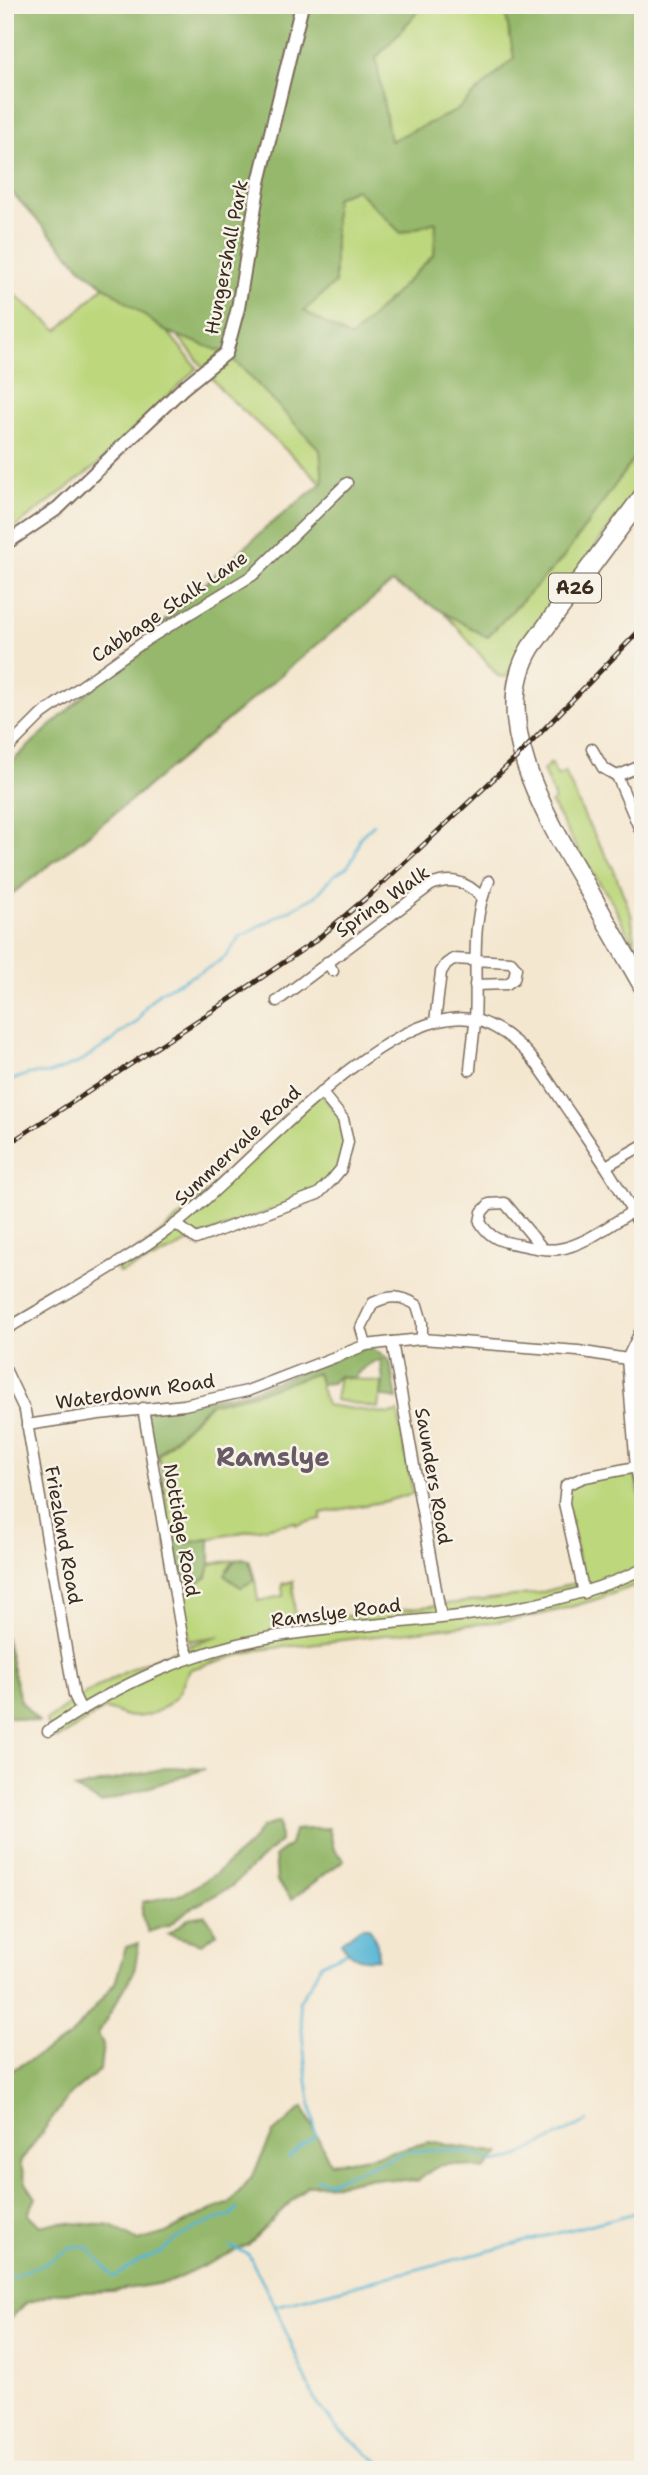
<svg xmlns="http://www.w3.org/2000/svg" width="648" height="2475" font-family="'Shantell Sans',sans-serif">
<rect width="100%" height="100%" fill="#f7f3e8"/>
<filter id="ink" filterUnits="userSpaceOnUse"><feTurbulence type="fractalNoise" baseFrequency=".0143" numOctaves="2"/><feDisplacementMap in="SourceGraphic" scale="14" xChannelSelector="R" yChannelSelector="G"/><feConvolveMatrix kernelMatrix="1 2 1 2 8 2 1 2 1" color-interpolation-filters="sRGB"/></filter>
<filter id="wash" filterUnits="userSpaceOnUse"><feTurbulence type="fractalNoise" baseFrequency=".00686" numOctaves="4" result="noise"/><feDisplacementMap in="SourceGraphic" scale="28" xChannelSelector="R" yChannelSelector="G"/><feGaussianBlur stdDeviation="1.57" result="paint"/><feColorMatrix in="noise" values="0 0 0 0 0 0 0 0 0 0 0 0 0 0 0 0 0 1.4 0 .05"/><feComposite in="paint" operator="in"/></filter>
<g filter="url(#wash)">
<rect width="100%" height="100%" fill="#f4e7d0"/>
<!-- green -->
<g fill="#bcd77c" stroke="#7c804d" stroke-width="2">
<polygon points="5,5 643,5 643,483 520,647 507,677 498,676 457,627 337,497 223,392 137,285 122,275 197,368 96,466 5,535 5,287 58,330 119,272 5,188"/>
<polygon points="551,763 557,776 565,772 586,820 613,868 631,914 636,950 611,900 582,857 551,803 554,801 554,797 543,770"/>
<polygon points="321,1093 341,1119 346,1142 340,1168 318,1193 197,1238 154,1259 119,1273 116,1266 140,1251"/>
<polygon points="317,1373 326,1405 389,1414 398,1412 413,1493 387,1501 321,1513 321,1519 296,1525 295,1522 192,1542 171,1538 159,1455 210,1404 254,1394"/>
<polygon points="339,1376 382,1383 378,1408 335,1400"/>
<path d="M634,1469L643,1513V1582C600,1600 558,1612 512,1620L258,1650L191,1669C184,1676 183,1686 178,1694C167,1709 146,1720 127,1716C120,1714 113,1710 105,1709L57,1739L46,1721C98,1681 156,1654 220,1636L189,1641L179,1580L190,1587L207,1577L210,1564L235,1560L227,1569L229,1579L241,1587L255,1580L258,1601L283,1596L282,1584L293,1581L295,1622L539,1593L582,1581L566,1500L568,1488L575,1482Z"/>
</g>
<!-- forest -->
<g fill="#95b86c" stroke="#687145" stroke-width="2" fill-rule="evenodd">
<path d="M5,5H424L376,58L390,141L456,111L514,58L504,5H643V446L563,558L487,637L392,583C262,688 139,799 5,899V768L267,527L323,482L320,450L242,368L226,353L165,331L83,270L5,185ZM356,189L401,233L436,222L434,254L351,338L304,311L335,283V198Z"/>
<path d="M369,1346L390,1361L397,1399L381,1396L383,1383L381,1360C371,1360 360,1371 353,1378L339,1376L332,1383L321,1384L317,1373L252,1394L210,1403L158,1454L159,1461L153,1462L144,1409L247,1392Z"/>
<polygon points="171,1538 192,1542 210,1539 210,1564 207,1577 190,1587 173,1577 166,1540"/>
<polygon points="242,1558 249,1560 255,1580 241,1587 229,1579 225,1574 235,1560"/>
<polygon points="5,1636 20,1700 39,1722 5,1716"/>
<polygon points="170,1767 205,1769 101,1803 75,1789"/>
<polygon points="279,1822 280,1841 232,1886 188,1910 169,1925 148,1932 142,1916 142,1902 183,1894 215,1874 249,1845 262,1827"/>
<polygon points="329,1828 334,1850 344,1860 292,1899 277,1881 275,1856 290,1845 294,1830"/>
<polygon points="205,1915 217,1933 202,1944 168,1934 189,1918"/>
<path d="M139,1943L134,1972L98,2034L103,2044L100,2070L69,2096L20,2162L26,2183L36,2198L28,2214L40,2226L58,2222L112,2226L138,2241L166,2233L202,2214L230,2203L253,2175L273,2133L303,2107L330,2163L369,2157L429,2142L500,2153L484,2169C452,2164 443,2157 418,2181L369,2178L340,2184L307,2185L248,2245L170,2282L113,2291L56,2293L26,2303L5,2324V2074L70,2037L115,1983L126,1947Z"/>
</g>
<!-- water -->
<path fill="#57b6d5" stroke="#49707a" stroke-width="2" d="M361,1927H369L377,1944L378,1959C361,1961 350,1957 341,1942Z"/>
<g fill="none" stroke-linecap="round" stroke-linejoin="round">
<!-- stream -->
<g stroke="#57b6d5" stroke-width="2.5">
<polyline points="5,1083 28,1074 51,1073 76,1064 111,1042 120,1033 137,1022 147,1005 160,992 214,965 226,956 241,936 316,896 334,875 347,867 355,855 360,837 374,824"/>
<polyline points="289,2158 301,2146 316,2136 307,2081 299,2001 310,1985 321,1964 347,1952"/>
<polyline points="317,2179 329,2182 409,2151 449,2150 480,2155 494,2162 512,2159 587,2121"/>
<polyline points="231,2247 248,2254 275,2306 314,2398 338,2430 390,2470"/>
<polyline points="5,2281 24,2271 43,2265 73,2246 87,2247 114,2277 141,2260 160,2253 179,2237 208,2222 230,2216 237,2209"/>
<polyline points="275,2306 643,2211"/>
</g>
</g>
</g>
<g filter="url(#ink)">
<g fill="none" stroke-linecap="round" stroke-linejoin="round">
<!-- minor casing -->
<g stroke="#7c6c5c" stroke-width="13">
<g id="minor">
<polyline points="592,749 603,768 617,776"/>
<polyline points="5,751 42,714 148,639 253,575 347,483"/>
<polyline points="643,765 617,776 643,837"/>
<polyline points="327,962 333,971"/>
<path d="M277,1001L431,885C451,877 466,881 481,897"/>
<polyline points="435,1022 441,972 446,964 453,959 511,962 516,968 514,979 507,984 475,985"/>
<path d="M470,1070C471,1054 474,1037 475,1021C478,977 469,921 489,881"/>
<polyline points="606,1166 643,1145"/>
<polyline points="176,1224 196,1239 318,1194 331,1181 341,1169 348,1142 343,1119 321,1092"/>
<path d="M543,1249L505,1203L489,1204L482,1212L480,1222C490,1239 502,1242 521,1245C533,1248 547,1251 559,1249C585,1245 611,1224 633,1211"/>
<polyline points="643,1326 627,1359 636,1467 643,1503"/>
<path d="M5,1330C63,1295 122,1264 176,1224C243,1175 387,998 476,1020C488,1023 504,1032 513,1040C535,1057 550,1083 565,1106C593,1147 622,1188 643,1233"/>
<polyline points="392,1342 441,1617"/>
<path d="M366,1345L361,1328L373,1303C390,1295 400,1295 417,1305L422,1322V1339"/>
<polyline points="5,1369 25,1411 74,1695 81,1710"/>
<polyline points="143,1408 183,1641 189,1657"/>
<polyline points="27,1425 99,1414 184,1405 247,1391 366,1345 392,1342 422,1339 578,1351 627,1359"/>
<polyline points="584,1593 564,1503 566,1485 585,1477 636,1467"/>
<path d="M48,1731C119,1684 193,1649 278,1636C400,1617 529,1623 643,1569"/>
</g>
</g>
<!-- tertiary casing -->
<g stroke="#7c6c5c" stroke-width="16">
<polyline id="tertiary" points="5,544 58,508 183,388 226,353 238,308 259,182 302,5"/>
</g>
<!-- trunk casing -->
<g stroke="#7c6c5c" stroke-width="21">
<path id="trunk" d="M643,496L531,647C486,721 549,822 587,887C605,920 624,953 643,986"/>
</g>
<!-- minor -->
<use href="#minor" stroke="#fff" stroke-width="10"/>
<!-- tertiary -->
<use href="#tertiary" stroke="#fff" stroke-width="12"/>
<!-- trunk -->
<use href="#trunk" stroke="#fff" stroke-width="18"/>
<!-- rail casing -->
<g stroke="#3b2a1e" stroke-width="5">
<polyline id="rail" points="5,1146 223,1004 315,941 372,893 517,757 643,627"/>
</g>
<!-- rail -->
<use href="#rail" stroke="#f7f3e8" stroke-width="2.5" stroke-dasharray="8" stroke-linecap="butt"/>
</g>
</g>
<g text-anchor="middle" stroke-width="5" stroke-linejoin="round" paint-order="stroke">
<!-- shield labels -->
<rect fill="#f7f3e8" stroke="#73665b" stroke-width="2" x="549" y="573.5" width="52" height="29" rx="5"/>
<g font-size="18" font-weight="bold" fill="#3b2a1e">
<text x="575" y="594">A26</text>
</g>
<!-- street labels -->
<g font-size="19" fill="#3b2a1e" stroke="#f7f3e8">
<text transform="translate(226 257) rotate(-79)" y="7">Hungershall Park</text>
<text transform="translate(169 606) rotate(-34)" y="7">Cabbage Stalk Lane</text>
<text transform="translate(382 901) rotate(-35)" y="7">Spring Walk</text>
<text transform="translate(237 1145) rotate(-43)" y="7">Summervale Road</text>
<text transform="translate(135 1391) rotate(-8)" y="7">Waterdown Road</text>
<text transform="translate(434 1476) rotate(80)" y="7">Saunders Road</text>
<text transform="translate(182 1530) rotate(80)" y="7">Nottidge Road</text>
<text transform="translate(64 1535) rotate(80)" y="7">Friezland Road</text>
<text transform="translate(336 1612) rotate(-7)" y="7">Ramslye Road</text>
</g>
<!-- district labels -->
<g font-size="26" font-weight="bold" fill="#695b65" stroke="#f7f3e8">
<text x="273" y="1466">Ramslye</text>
</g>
</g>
<!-- margin -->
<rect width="648" height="2475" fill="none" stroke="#f7f3e8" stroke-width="28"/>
</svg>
